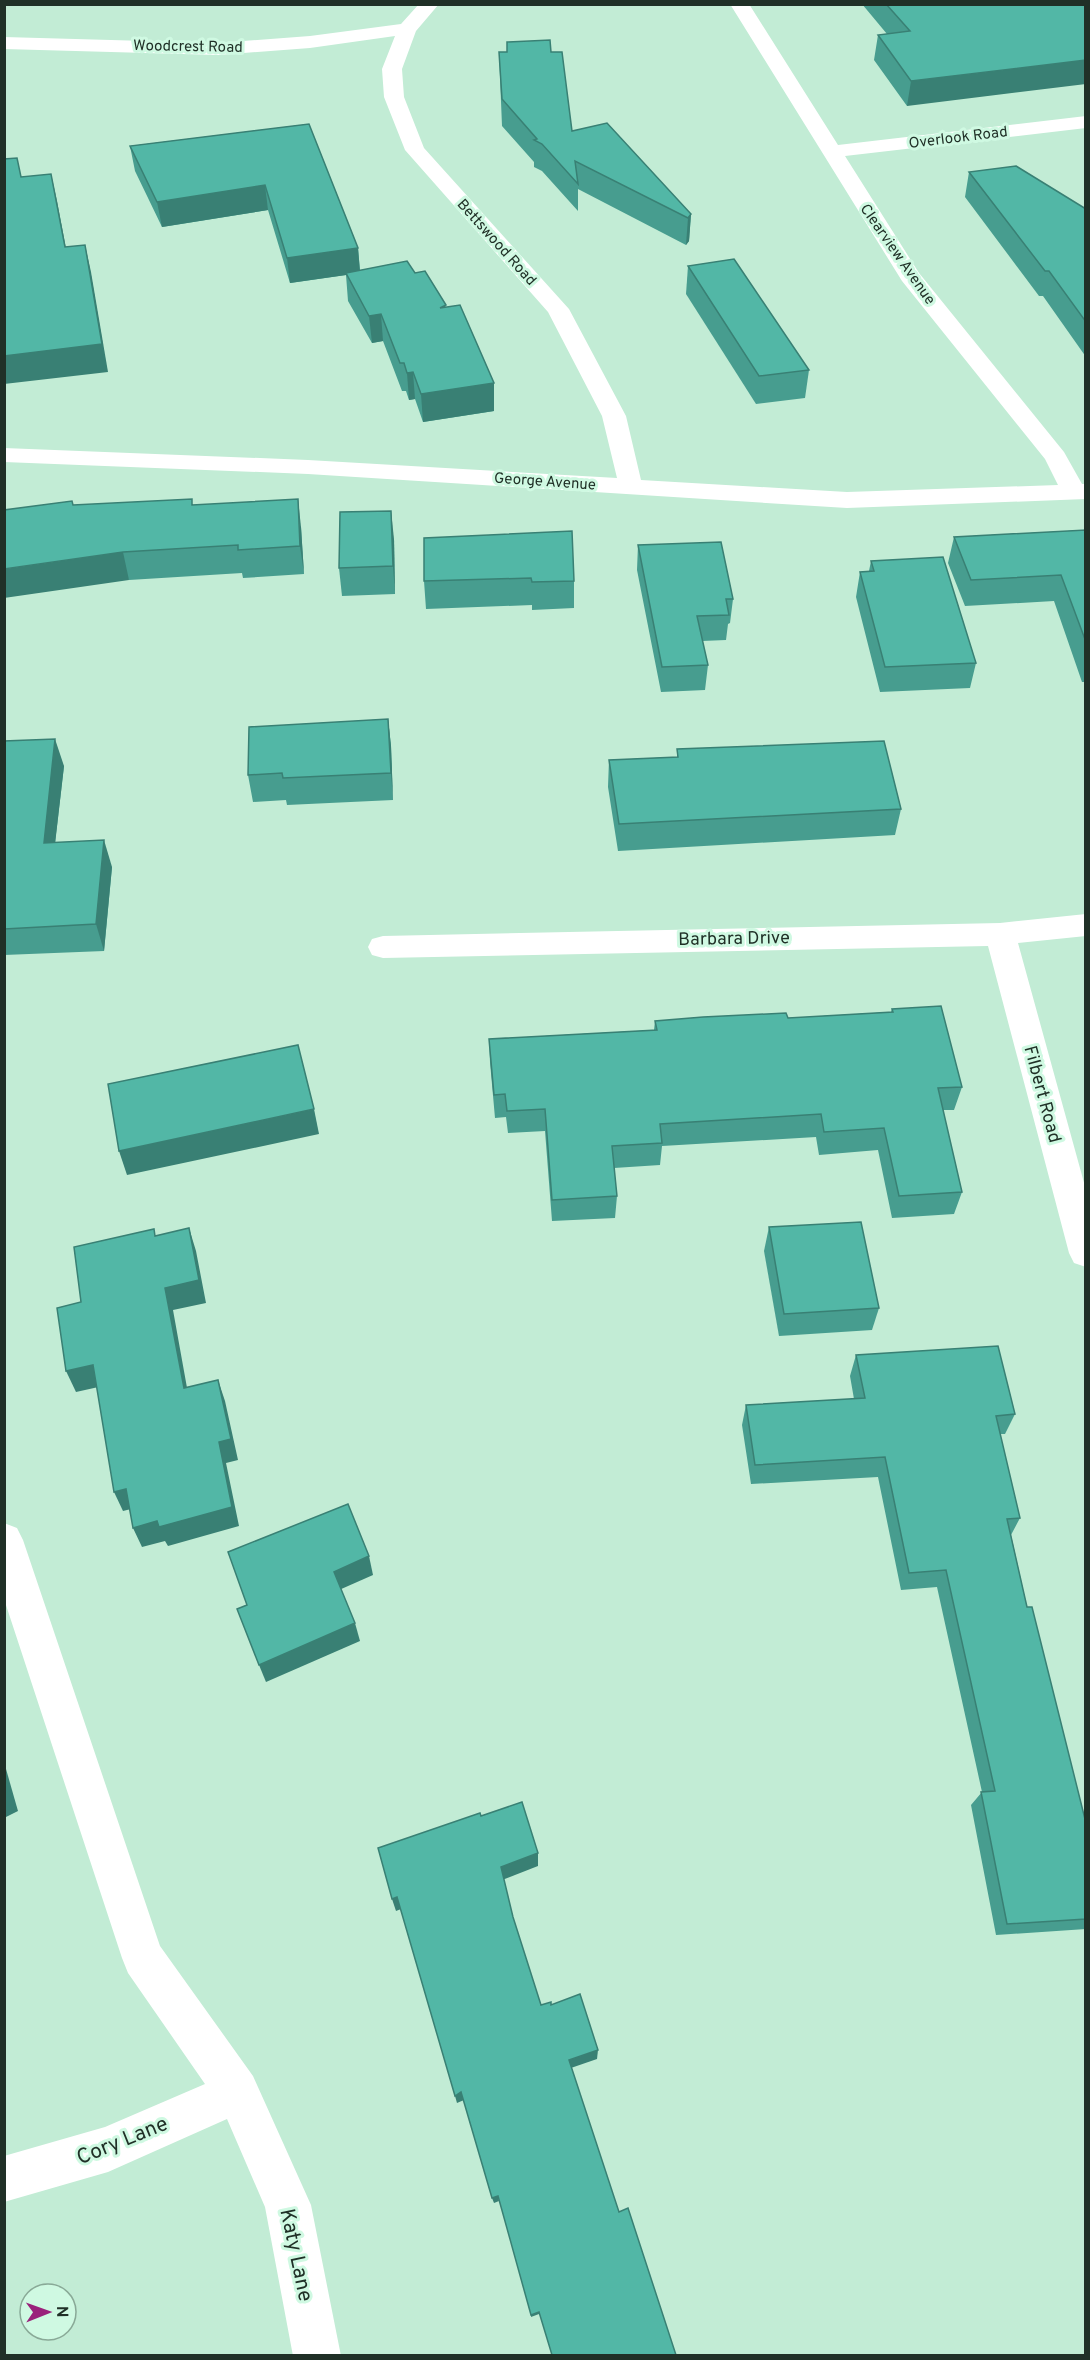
<svg xmlns="http://www.w3.org/2000/svg" width="1090" height="2360" font-family="Overpass,sans-serif">
<rect width="100%" height="100%" fill="#c2ecd5"/>
<g fill="none" stroke-linecap="round" stroke-linejoin="round">
<!-- minor -->
<g fill="#fff" fill-rule="evenodd">
<polygon points="419,4 439,4 416,31 402,69 404,97 424,148 569,309 626,416 641,480 847,492 1058,485 1045,459 902,281 730,4 749,4 838,145 1086,116 1086,128 845,156 919,273 1064,452 1082,484 1086,484 1086,499 847,508 308,474 4,462 4,448 308,460 617,478 602,416 548,312 405,150 384,97 382,69 395,36 310,48 218,55 4,49 4,37 218,43 310,36 401,24"/>
<polygon points="1086,914 1086,936 1018,943 1086,1190 1086,1267 1074,1263 1069,1253 988,946 383,958 372,955 368,947 372,939 383,936 1000,923"/>
<polygon points="4,1523 17,1528 23,1540 160,1946 253,2076 311,2205 341,2356 293,2356 265,2207 227,2119 108,2172 4,2202 4,2156 105,2127 205,2084 128,1973 122,1958 4,1599"/>
</g>
</g>
<!-- wall -->
<g fill="#479d8f">
<polygon points="862,4 1086,4 907,106 874,60 878,35 887,34"/>
<polygon points="507,42 551,52 572,131 691,214 689,241 686,245 578,189 578,211 542,171 534,167 534,162 502,126 499,52 507,52"/>
<polygon points="309,124 358,248 360,270 415,273 446,307 494,383 494,411 423,422 415,399 409,400 406,391 402,391 383,341 372,343 348,301 346,275 290,283 268,210 162,227 135,171 130,146"/>
<polygon points="969,172 1086,209 1086,357 1043,296 1039,296 965,197"/>
<polygon points="688,266 809,370 805,398 756,404 686,294"/>
<polygon points="73,505 194,505 301,527 304,574 243,578 242,573 129,580"/>
<polygon points="1086,530 1086,682 1082,682 1054,601 965,606 948,563 954,537"/>
<polygon points="424,538 574,581 574,608 532,610 532,605 426,609 424,581"/>
<polygon points="394,539 395,594 342,596 339,568"/>
<polygon points="638,545 733,599 730,623 728,624 726,640 702,641 708,665 705,690 661,692 637,570"/>
<polygon points="871,561 976,663 970,688 880,692 856,597 860,572 869,571"/>
<polygon points="388,719 391,746 393,800 287,805 286,800 253,802 248,775"/>
<polygon points="4,741 64,766 55,843 112,867 104,951 4,955"/>
<polygon points="677,749 901,809 895,835 618,851 608,787 609,760 677,757"/>
<polygon points="892,1009 962,1087 954,1110 943,1110 962,1192 954,1214 892,1218 878,1150 819,1155 816,1137 662,1146 660,1165 614,1168 617,1196 615,1218 552,1221 545,1131 508,1133 506,1117 495,1118 490,1062 489,1039 654,1030 655,1021 788,1018 891,1012"/>
<polygon points="769,1227 879,1308 872,1330 779,1336 764,1251"/>
<polygon points="856,1355 1015,1414 1005,1434 1000,1434 1020,1518 1011,1535 1027,1607 1086,1823 1086,1929 996,1935 971,1805 982,1792 937,1587 901,1590 878,1477 751,1484 742,1425 746,1405 854,1399 850,1376"/>
</g>
<!-- shaded-wall -->
<g fill="#398074">
<polygon points="1086,60 1086,84 907,106 911,81"/>
<polygon points="51,174 57,201 71,275 65,247"/>
<polygon points="265,185 268,210 162,227 157,202"/>
<polygon points="691,214 689,241 686,245 688,218"/>
<polygon points="85,245 91,272 108,372 4,384 4,356"/>
<polygon points="358,248 360,273 346,273 346,275 290,283 287,258"/>
<polygon points="381,314 383,341 372,343 369,316"/>
<polygon points="413,372 415,399 409,400 407,373"/>
<polygon points="494,383 494,411 423,422 421,394"/>
<polygon points="298,499 301,527 304,574 300,546"/>
<polygon points="391,511 394,539 395,594 393,566"/>
<polygon points="123,552 129,580 4,598 4,569"/>
<polygon points="388,719 391,746 393,800 391,773"/>
<polygon points="55,739 64,766 52,870 44,843"/>
<polygon points="104,840 112,867 104,951 96,924"/>
<polygon points="314,1109 319,1134 127,1175 119,1151"/>
<polygon points="189,1228 196,1251 206,1303 173,1310 191,1410 184,1388 165,1288"/>
<polygon points="93,1365 103,1386 76,1392 66,1371"/>
<polygon points="218,1380 225,1401 238,1460 226,1463 239,1526 168,1546 165,1541 142,1547 133,1528 219,1442"/>
<polygon points="126,1489 135,1508 123,1511 114,1492"/>
<polygon points="369,1556 373,1575 339,1590 334,1572"/>
<polygon points="355,1623 360,1641 266,1682 259,1665"/>
<polygon points="4,1762 18,1811 4,1818"/>
<polygon points="538,1853 538,1866 502,1880 501,1867"/>
<polygon points="397,1897 401,1909 396,1911 392,1899"/>
<polygon points="598,2050 597,2059 568,2069 569,2060"/>
<polygon points="461,2092 464,2100 457,2103 455,2096"/>
<polygon points="498,2196 499,2201 494,2203 492,2198"/>
<polygon points="539,2312 539,2314 531,2317 531,2315"/>
</g>
<!-- building -->
<g fill="#52b7a6" stroke="#398074" stroke-width="1.5">
<polygon points="886,4 1086,4 1086,60 911,81 878,35 910,31"/>
<polygon points="550,40 551,52 562,52 572,131 607,123 691,214 688,218 575,161 578,184 542,144 534,140 537,139 502,99 499,52 507,52 507,42"/>
<polygon points="309,124 358,248 287,258 265,185 157,202 130,146"/>
<polygon points="17,158 21,177 51,174 65,247 85,245 102,344 4,356 4,159"/>
<polygon points="1016,166 1086,209 1086,322 1049,271 1045,271 969,172"/>
<polygon points="734,259 809,370 759,376 688,266"/>
<polygon points="407,261 415,273 425,271 446,305 440,308 460,305 494,383 421,394 413,372 407,373 404,363 400,363 381,314 369,316 346,273"/>
<polygon points="192,499 192,505 298,499 300,546 238,550 238,545 123,552 4,569 4,510 72,501 73,505"/>
<polygon points="391,511 393,566 339,568 340,512"/>
<polygon points="1086,530 1086,642 1061,575 971,580 954,537"/>
<polygon points="572,531 574,581 532,582 531,578 424,581 424,538"/>
<polygon points="721,542 733,599 726,599 729,615 697,616 708,665 662,667 638,545"/>
<polygon points="943,557 976,663 885,667 860,572 874,571 871,561"/>
<polygon points="388,719 391,773 283,778 282,773 248,775 249,727"/>
<polygon points="55,739 44,843 104,840 96,924 4,929 4,741"/>
<polygon points="884,741 901,809 619,824 609,760 678,757 677,749"/>
<polygon points="941,1006 962,1087 938,1088 962,1192 899,1196 884,1128 824,1132 821,1114 660,1124 662,1143 612,1146 617,1196 552,1200 545,1109 507,1111 505,1094 494,1095 489,1039 657,1030 655,1021 703,1017 786,1013 788,1018 893,1012 892,1009"/>
<polygon points="298,1045 314,1109 119,1151 108,1084"/>
<polygon points="861,1222 879,1308 784,1314 769,1227"/>
<polygon points="189,1228 199,1280 165,1288 184,1388 218,1380 231,1439 219,1442 232,1507 159,1527 157,1521 133,1528 126,1489 114,1492 93,1365 66,1371 57,1308 81,1302 74,1247 154,1229 155,1236"/>
<polygon points="998,1346 1015,1414 996,1416 1020,1518 1007,1519 1027,1607 1032,1607 1086,1823 1086,1919 1007,1924 981,1792 995,1791 946,1570 909,1573 885,1457 755,1465 746,1405 865,1398 856,1355"/>
<polygon points="348,1504 369,1556 334,1572 355,1623 259,1665 237,1609 247,1605 228,1552"/>
<polygon points="522,1802 538,1853 501,1867 513,1917 541,2005 551,2002 551,2005 580,1994 598,2050 569,2060 619,2212 628,2208 676,2355 552,2355 539,2312 531,2315 498,2196 492,2198 461,2092 455,2096 397,1897 392,1899 378,1848 480,1813 481,1816"/>
</g>
<g text-anchor="middle" stroke-width="6" stroke-linejoin="round" paint-order="stroke">
<!-- far-street labels -->
<g font-size="15" fill="#203027" stroke="#cff9e2">
<text transform="translate(188 46) rotate(1)" y="5">Woodcrest Road</text>
<text transform="translate(958 137) rotate(-7)" y="5">Overlook Road</text>
<text transform="translate(497 242) rotate(48)" y="5">Bettswood Road</text>
<text transform="translate(898 254) rotate(55)" y="5">Clearview Avenue</text>
<text transform="translate(545 481) rotate(4)" y="5">George Avenue</text>
</g>
<!-- street labels -->
<g font-size="18" fill="#203027" stroke="#cff9e2">
<text transform="translate(734 938) rotate(-1)" y="6">Barbara Drive</text>
<text transform="translate(1043 1094) rotate(75)" y="6">Filbert Road</text>
</g>
<!-- near-street labels -->
<g font-size="21" fill="#203027" stroke="#cff9e2">
<text transform="translate(122 2140) rotate(-22)" y="7">Cory Lane</text>
<text transform="translate(297 2255) rotate(78)" y="7">Katy Lane</text>
</g>
</g>
<!-- border -->
<rect width="1090" height="2360" fill="none" stroke="#203027" stroke-width="12"/>
<!-- north arrow -->
<g transform="translate(48 2312) rotate(89)"><circle r="28" fill="#cff9e2" stroke="#89a997" stroke-width="1.5"/>
<path d="M0-4.5L10 22L0 15L-10 22Z" fill="#9a217b"/>
<text y="-9" font-size="16" font-weight="bold" text-anchor="middle" fill="#203027">N</text>
</g>
</svg>
